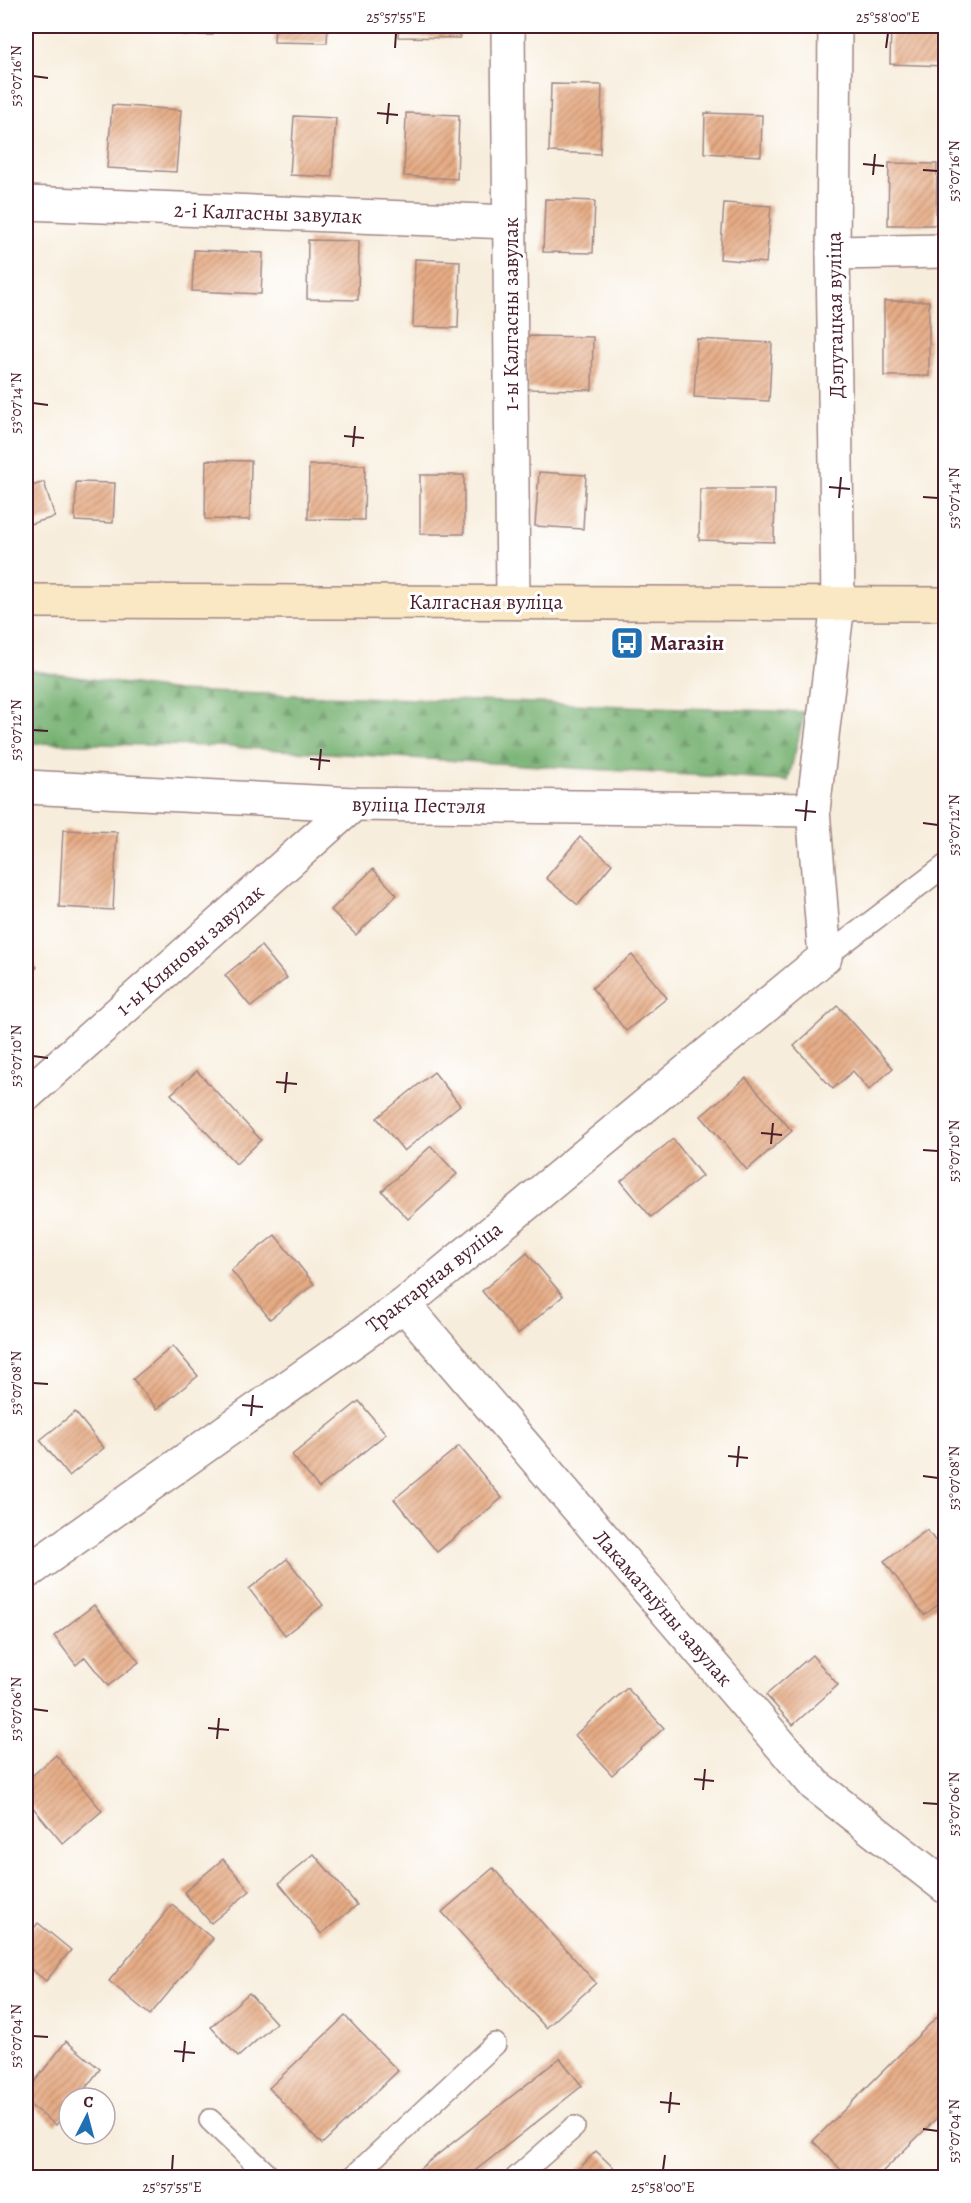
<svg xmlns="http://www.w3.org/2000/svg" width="971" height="2203" font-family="Alegreya,serif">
<defs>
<pattern id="forest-firs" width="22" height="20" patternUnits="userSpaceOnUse" patternTransform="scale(1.5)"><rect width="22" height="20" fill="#74b070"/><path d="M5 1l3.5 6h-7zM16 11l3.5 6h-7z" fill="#618f5c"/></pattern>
<pattern id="building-hatch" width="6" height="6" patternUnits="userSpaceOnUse" patternTransform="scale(1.5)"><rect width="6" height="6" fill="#e6ac85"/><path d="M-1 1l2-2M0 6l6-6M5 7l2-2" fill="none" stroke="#bc8b6d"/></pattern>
</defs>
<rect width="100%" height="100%" fill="#fff"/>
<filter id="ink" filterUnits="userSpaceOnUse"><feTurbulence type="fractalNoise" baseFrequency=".0167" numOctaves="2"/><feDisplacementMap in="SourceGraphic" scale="12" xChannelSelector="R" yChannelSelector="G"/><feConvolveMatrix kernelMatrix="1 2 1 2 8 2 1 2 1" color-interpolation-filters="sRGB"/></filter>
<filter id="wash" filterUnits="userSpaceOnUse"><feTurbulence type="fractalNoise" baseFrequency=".008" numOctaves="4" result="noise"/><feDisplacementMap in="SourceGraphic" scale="24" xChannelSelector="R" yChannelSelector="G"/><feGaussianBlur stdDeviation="1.35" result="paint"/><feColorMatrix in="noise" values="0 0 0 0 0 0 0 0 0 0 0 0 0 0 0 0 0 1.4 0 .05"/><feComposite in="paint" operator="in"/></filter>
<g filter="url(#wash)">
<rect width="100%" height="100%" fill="#f7eddc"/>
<!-- forest -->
<polygon fill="url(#forest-firs)" stroke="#5f684e" stroke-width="1.5" points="26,670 177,691 805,712 788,781 214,746 26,743"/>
<g id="blocks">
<!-- building -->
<g fill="url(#building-hatch)">
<polygon points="183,26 214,26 213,35 183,35"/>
<polygon points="275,26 328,26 327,43 274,42"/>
<polygon points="398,26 460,26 460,38 398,37"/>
<polygon points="891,26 946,26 946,66 890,64"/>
<polygon points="551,84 602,85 600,154 549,152"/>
<polygon points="112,105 181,110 176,172 107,168"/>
<polygon points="406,113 459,115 457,179 404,176"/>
<polygon points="705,113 762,115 761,156 704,153"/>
<polygon points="294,116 336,118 332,177 290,175"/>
<polygon points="889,163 937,164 936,225 888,225"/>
<polygon points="545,199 595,201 593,253 543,252"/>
<polygon points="724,203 771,206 766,263 720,259"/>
<polygon points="308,240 359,241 358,300 307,299"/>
<polygon points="194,250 263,253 261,294 192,291"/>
<polygon points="415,259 460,261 458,328 413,327"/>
<rect x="884" y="301" width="45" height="75"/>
<polygon points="527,336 593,337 592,390 527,389"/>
<polygon points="697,339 772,343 769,401 694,397"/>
<polygon points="206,460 251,461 250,520 205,519"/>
<polygon points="309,465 365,465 364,520 308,519"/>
<polygon points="539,472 586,475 583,529 535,526"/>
<rect x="420" y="475" width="44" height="59"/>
<polygon points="44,482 55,517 26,525 26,488"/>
<polygon points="76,482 115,483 113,523 75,521"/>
<polygon points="700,489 775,489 774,542 699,540"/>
<polygon points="63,830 117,832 113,910 59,907"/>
<polygon points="580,837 612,864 578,905 546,878"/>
<polygon points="373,869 397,895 356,935 331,910"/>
<polygon points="261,946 287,978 251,1007 225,975"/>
<polygon points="632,955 667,998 626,1031 592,988"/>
<polygon points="26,957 37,967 26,980"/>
<polygon points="838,1006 893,1068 869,1090 853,1071 833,1089 794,1046"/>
<polygon points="197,1071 261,1140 236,1164 171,1094"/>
<polygon points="434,1072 460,1105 404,1151 377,1118"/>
<polygon points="746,1078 792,1131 747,1170 701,1116"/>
<polygon points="673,1139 702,1176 651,1217 621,1181"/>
<polygon points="431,1146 457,1174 408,1219 382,1191"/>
<polygon points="275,1235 314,1284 270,1319 231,1270"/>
<polygon points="527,1253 563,1296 518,1334 482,1291"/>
<polygon points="173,1346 198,1376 157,1409 133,1379"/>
<polygon points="359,1401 386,1434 319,1488 292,1455"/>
<polygon points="75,1412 104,1448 69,1476 40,1440"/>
<polygon points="459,1446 502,1498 437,1552 394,1499"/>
<polygon points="927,1530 946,1555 946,1599 924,1615 884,1561"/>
<polygon points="287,1559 323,1605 285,1635 249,1589"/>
<polygon points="94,1605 139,1662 108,1686 85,1657 76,1665 54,1636"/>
<polygon points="812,1655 838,1685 793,1725 766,1695"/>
<polygon points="627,1688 664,1728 612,1775 575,1735"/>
<polygon points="56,1755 102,1811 63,1844 26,1799 26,1781"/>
<polygon points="314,1854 357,1905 321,1934 279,1883"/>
<polygon points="223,1859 250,1891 211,1923 184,1892"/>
<polygon points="493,1868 596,1983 546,2028 442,1912"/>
<polygon points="172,1905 213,1939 150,2015 109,1981"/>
<polygon points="38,1923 71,1950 46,1981 26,1965 26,1938"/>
<polygon points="249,1993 276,2023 238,2057 211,2027"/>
<polygon points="939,2015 946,2021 946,2109 876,2178 849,2178 813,2141"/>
<polygon points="345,2016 398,2071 322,2144 269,2088"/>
<polygon points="66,2041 100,2069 78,2098 69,2098 69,2109 56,2125 26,2102 26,2093"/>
<polygon points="560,2058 582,2086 466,2178 408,2178"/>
<polygon points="596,2151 620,2174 617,2178 573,2178 572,2176"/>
</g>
</g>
</g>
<g filter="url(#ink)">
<use href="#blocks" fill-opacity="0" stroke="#a08684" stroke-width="1.5"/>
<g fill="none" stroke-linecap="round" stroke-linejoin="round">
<!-- lane casing -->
<g stroke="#a08684" stroke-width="24">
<g id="lane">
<polyline points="825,957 946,865"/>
<polyline points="210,2120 271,2178"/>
<polyline points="352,2178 495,2044"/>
<polyline points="516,2178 574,2127"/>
</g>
</g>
<!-- street casing -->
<g stroke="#a08684" stroke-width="36">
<g id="street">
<polyline points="508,26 513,602"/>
<polyline points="26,203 510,222"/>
<polyline points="833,253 946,251"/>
<polyline points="26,787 354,804 813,810"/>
<polyline points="26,1095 354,804"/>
<polyline points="404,1305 815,1785 946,1887"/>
<polyline points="26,1573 404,1305 825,957 813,810 838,604 833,253 835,26"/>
</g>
</g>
<!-- secondary casing -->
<g stroke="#a08684" stroke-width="36">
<polyline id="secondary" points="26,601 946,604"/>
</g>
<!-- lane -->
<use href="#lane" stroke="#fff" stroke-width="21"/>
<!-- street -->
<use href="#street" stroke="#fff" stroke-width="33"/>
<!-- secondary -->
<use href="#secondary" stroke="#fae7c3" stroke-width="33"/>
</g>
</g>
<!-- ticks -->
<path fill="none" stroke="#4a1f2b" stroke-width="2" d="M395,48L396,33M886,48L888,33M33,76L48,78M377,113L398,115M387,124L389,103M863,164L884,166M923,170L938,171M873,175L875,154M33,403L48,405M344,436L364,438M353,447L355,426M829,487L850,489M923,497L938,498M839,498L841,477M33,730L48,731M310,759L330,761M319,770L321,749M795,810L816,812M805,821L807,800M923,823L938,825M33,1056L48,1058M276,1082L297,1084M285,1093L287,1072M761,1133L782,1135M771,1144L773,1123M923,1150L938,1151M33,1383L48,1384M242,1405L263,1407M251,1416L253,1395M728,1456L748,1458M737,1467L739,1446M923,1476L938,1478M33,1709L48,1711M208,1728L229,1730M217,1739L219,1718M694,1779L714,1781M703,1790L705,1769M923,1803L938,1804M33,2036L48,2037M174,2051L195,2053M183,2062L185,2041M660,2102L680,2104M669,2113L671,2092M923,2129L938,2131M172,2170L173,2155M663,2170L665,2155"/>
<!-- icons -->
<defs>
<g id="bus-square" transform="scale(1.725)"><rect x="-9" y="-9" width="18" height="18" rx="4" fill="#1f6fb2" stroke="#fff"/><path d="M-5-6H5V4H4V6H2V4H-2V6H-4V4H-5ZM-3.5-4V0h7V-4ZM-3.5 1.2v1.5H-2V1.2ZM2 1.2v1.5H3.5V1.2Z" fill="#fff"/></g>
</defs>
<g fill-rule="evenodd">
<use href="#bus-square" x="627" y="643"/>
</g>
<g text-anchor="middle" stroke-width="6" stroke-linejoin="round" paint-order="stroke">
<!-- street labels -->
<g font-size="21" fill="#4a1f2b" stroke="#fff">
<text transform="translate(268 213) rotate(2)" y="7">2-і Калгасны завулак</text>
<text transform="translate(511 314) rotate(-90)" y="7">1-ы Калгасны завулак</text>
<text transform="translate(835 315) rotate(-91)" y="7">Дэпутацкая вуліца</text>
<text x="486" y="609">Калгасная вуліца</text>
<text transform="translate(419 805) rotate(1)" y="7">вуліца Пестэля</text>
<text transform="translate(190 950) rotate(-41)" y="7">1-ы Кляновы завулак</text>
<text transform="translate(434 1277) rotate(-38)" y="7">Трактарная вуліца</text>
<text transform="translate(663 1608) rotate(49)" y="7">Лакаматыўны завулак</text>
</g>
<!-- poi labels -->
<g font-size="21" font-weight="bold" fill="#4a1f2b" stroke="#fff" text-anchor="start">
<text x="650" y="650">Магазін</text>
</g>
</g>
<!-- margin -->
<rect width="971" height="2203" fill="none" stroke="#fff" stroke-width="66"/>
<!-- north arrow -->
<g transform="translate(87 2116) rotate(6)"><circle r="28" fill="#ffffff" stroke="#b7a5aa" stroke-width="1.5"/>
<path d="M0-4.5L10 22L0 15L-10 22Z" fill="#1f6fb2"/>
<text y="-9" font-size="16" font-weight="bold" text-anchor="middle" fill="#4a1f2b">С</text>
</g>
<rect x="33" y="33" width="905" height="2137" fill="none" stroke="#4a1f2b" stroke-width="2"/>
<g font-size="15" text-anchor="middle" fill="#4a1f2b">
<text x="396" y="22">25°57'55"E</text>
<text x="888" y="22">25°58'00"E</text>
<text transform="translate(16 76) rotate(-90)" y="5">53°07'16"N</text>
<text transform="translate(954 171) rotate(-90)" y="5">53°07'16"N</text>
<text transform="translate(16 403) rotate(-90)" y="5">53°07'14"N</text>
<text transform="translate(954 498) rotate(-90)" y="5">53°07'14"N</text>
<text transform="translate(16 730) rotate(-90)" y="5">53°07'12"N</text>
<text transform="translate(954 825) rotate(-90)" y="5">53°07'12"N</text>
<text transform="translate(16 1056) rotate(-90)" y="5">53°07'10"N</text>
<text transform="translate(954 1151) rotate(-90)" y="5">53°07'10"N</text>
<text transform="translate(16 1383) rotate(-90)" y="5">53°07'08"N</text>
<text transform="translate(954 1478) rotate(-90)" y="5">53°07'08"N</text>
<text transform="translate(16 1709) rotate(-90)" y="5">53°07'06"N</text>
<text transform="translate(954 1804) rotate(-90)" y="5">53°07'06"N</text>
<text transform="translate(16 2036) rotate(-90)" y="5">53°07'04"N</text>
<text transform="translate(954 2131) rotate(-90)" y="5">53°07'04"N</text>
<text x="172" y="2192">25°57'55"E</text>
<text x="663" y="2192">25°58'00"E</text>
</g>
</svg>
